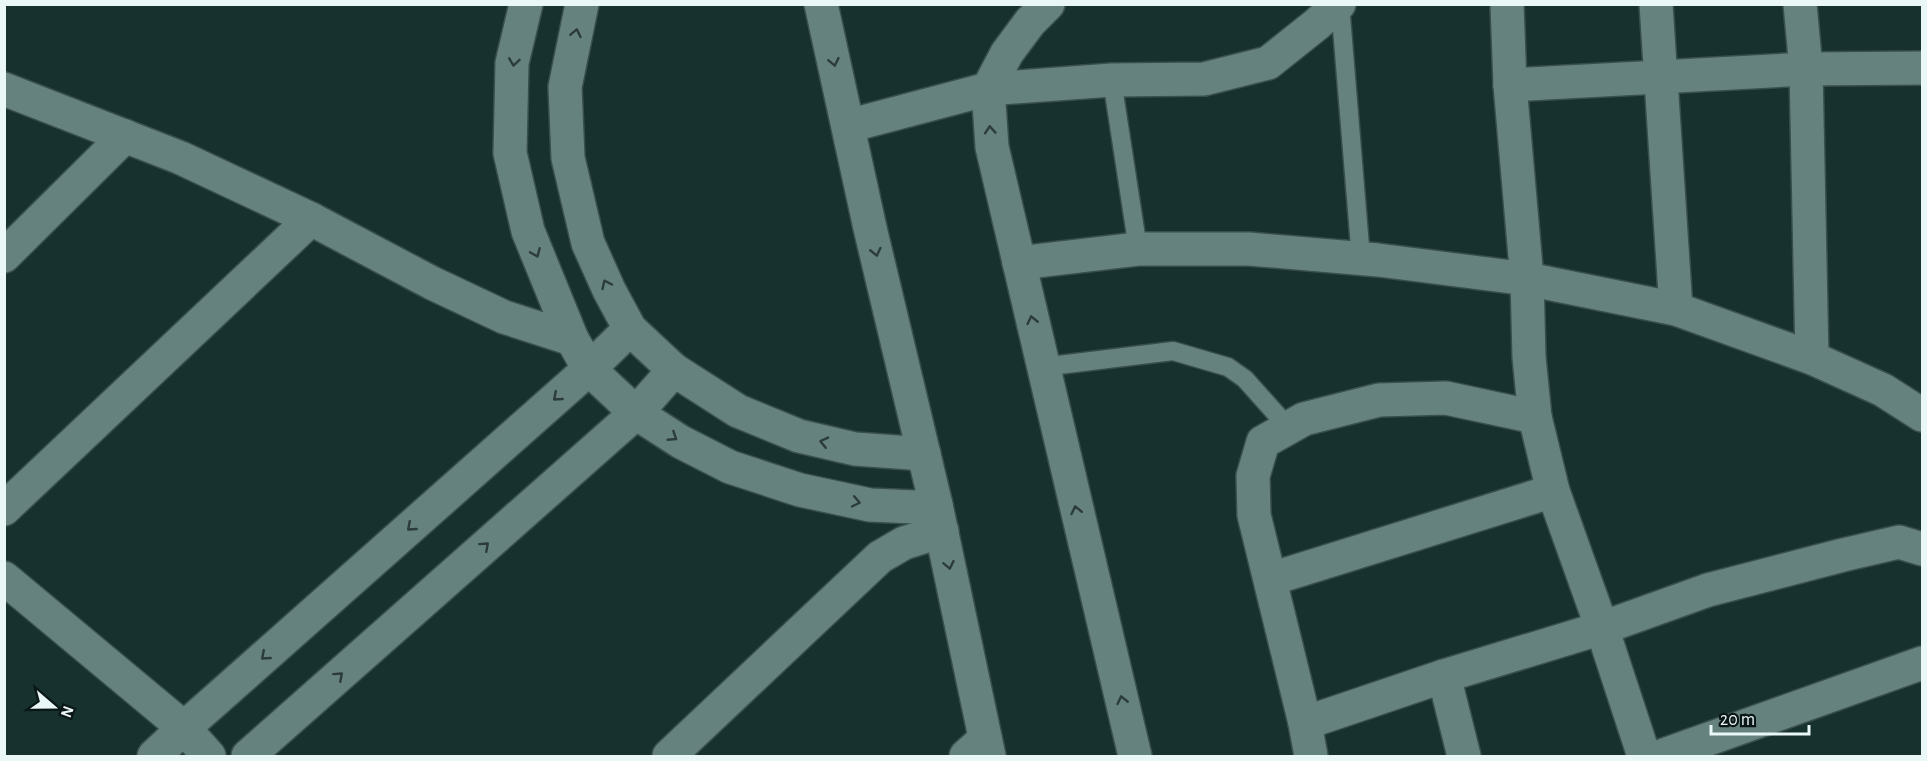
<svg xmlns="http://www.w3.org/2000/svg" width="1927" height="761" font-family="'Alegreya Sans',sans-serif">
<rect width="100%" height="100%" fill="#17312f"/>
<g fill="none" stroke-linecap="round" stroke-linejoin="round">
<!-- service casing -->
<g stroke="#384f4d" stroke-width="21">
<g id="service">
<polyline points="1340,4 1361,259"/>
<polyline points="1112,80 1138,249"/>
<polyline points="1042,367 1173,351 1228,367 1245,379 1288,427"/>
</g>
</g>
<!-- minor casing -->
<g stroke="#384f4d" stroke-width="36">
<g id="minor">
<polyline points="526,4 512,63 510,153 528,231 572,339 589,369 636,413 681,442 730,467 800,490 870,505 914,507 936,505"/>
<polyline points="582,4 565,87 568,158 588,243 609,290 630,329 674,370 738,411 799,436 855,449 924,454"/>
<polyline points="1507,4 1510,85 1527,279 1529,357 1535,417 1553,491 1602,628 1644,756"/>
<polyline points="1656,4 1676,309"/>
<polyline points="1800,4 1806,69 1812,358"/>
<polyline points="1510,85 1806,69 1922,68"/>
<polyline points="4,89 181,158 311,219 432,283 504,317 572,339"/>
<polyline points="848,126 988,89 1112,80 1204,79 1268,63 1317,24 1339,4"/>
<polyline points="4,256 125,136"/>
<polyline points="1019,263 1138,249 1249,249 1378,260 1527,279 1676,309 1812,358 1883,390 1922,415"/>
<polyline points="4,509 311,219"/>
<polyline points="4,578 184,728 209,756"/>
<polyline points="1271,579 1553,491"/>
<polyline points="1444,676 1464,756"/>
<polyline points="1305,723 1444,676 1602,628 1708,590 1843,555 1899,542 1922,549"/>
<polyline points="154,756 184,728 589,369 630,329"/>
<polyline points="248,756 636,413 674,370"/>
<polyline points="669,756 880,557 904,543 942,531"/>
<polyline points="966,756 985,739"/>
<polyline points="1311,756 1305,723 1254,515 1253,476 1263,442 1304,419 1379,400 1446,398 1535,417"/>
<polyline points="1661,756 1922,663"/>
</g>
</g>
<!-- tertiary casing -->
<g stroke="#384f4d" stroke-width="36">
<g id="tertiary">
<polyline points="821,4 870,228 936,505 989,756"/>
<polyline points="1048,4 1030,22 1007,53 988,89 992,147 1135,756"/>
</g>
</g>
<!-- service -->
<use href="#service" stroke="#66827f" stroke-width="18"/>
<!-- minor -->
<use href="#minor" stroke="#66827f" stroke-width="33"/>
<!-- tertiary -->
<use href="#tertiary" stroke="#66827f" stroke-width="33"/>
</g>
<!-- one-way arrows -->
<defs><path id="oneway-chevron" d="M-2-3.5L2.5 0L-2 3.5" fill="none" stroke-width="1.6" stroke-linecap="round" stroke-linejoin="round" transform="scale(1.5)"/></defs>
<g stroke="#2b3c3b">
<use href="#oneway-chevron" transform="translate(576 33) rotate(-78)"/>
<use href="#oneway-chevron" transform="translate(514 62) rotate(98)"/>
<use href="#oneway-chevron" transform="translate(834 62) rotate(78)"/>
<use href="#oneway-chevron" transform="translate(990 130) rotate(-94)"/>
<use href="#oneway-chevron" transform="translate(876 252) rotate(77)"/>
<use href="#oneway-chevron" transform="translate(536 253) rotate(67)"/>
<use href="#oneway-chevron" transform="translate(606 284) rotate(-115)"/>
<use href="#oneway-chevron" transform="translate(1032 320) rotate(-103)"/>
<use href="#oneway-chevron" transform="translate(557 397) rotate(139)"/>
<use href="#oneway-chevron" transform="translate(673 437) rotate(33)"/>
<use href="#oneway-chevron" transform="translate(824 442) rotate(-167)"/>
<use href="#oneway-chevron" transform="translate(856 502) rotate(12)"/>
<use href="#oneway-chevron" transform="translate(1076 510) rotate(-103)"/>
<use href="#oneway-chevron" transform="translate(411 527) rotate(139)"/>
<use href="#oneway-chevron" transform="translate(485 546) rotate(-42)"/>
<use href="#oneway-chevron" transform="translate(949 565) rotate(78)"/>
<use href="#oneway-chevron" transform="translate(265 656) rotate(139)"/>
<use href="#oneway-chevron" transform="translate(339 676) rotate(-42)"/>
<use href="#oneway-chevron" transform="translate(1122 700) rotate(-103)"/>
</g>
<!-- border -->
<rect width="1927" height="761" fill="none" stroke="#e9f8f6" stroke-width="12"/>
<!-- north arrow -->
<g transform="translate(54 707) rotate(110)" stroke="#0b1716" stroke-width="4.5" paint-order="stroke">
<path d="M0-4.5L10 22L0 15L-10 22Z" fill="#e9f8f6"/>
<text y="-9" font-size="16" font-weight="bold" text-anchor="middle" fill="#e9f8f6">N</text>
</g>
<!-- scale -->
<path d="M1711 725v9h98v-9" fill="none" stroke="#e9f8f6" stroke-width="3"/>
<text x="1720" y="725" font-size="18" fill="#e9f8f6" stroke="#0b1716" stroke-width="4.5" paint-order="stroke">20 m</text>
</svg>
